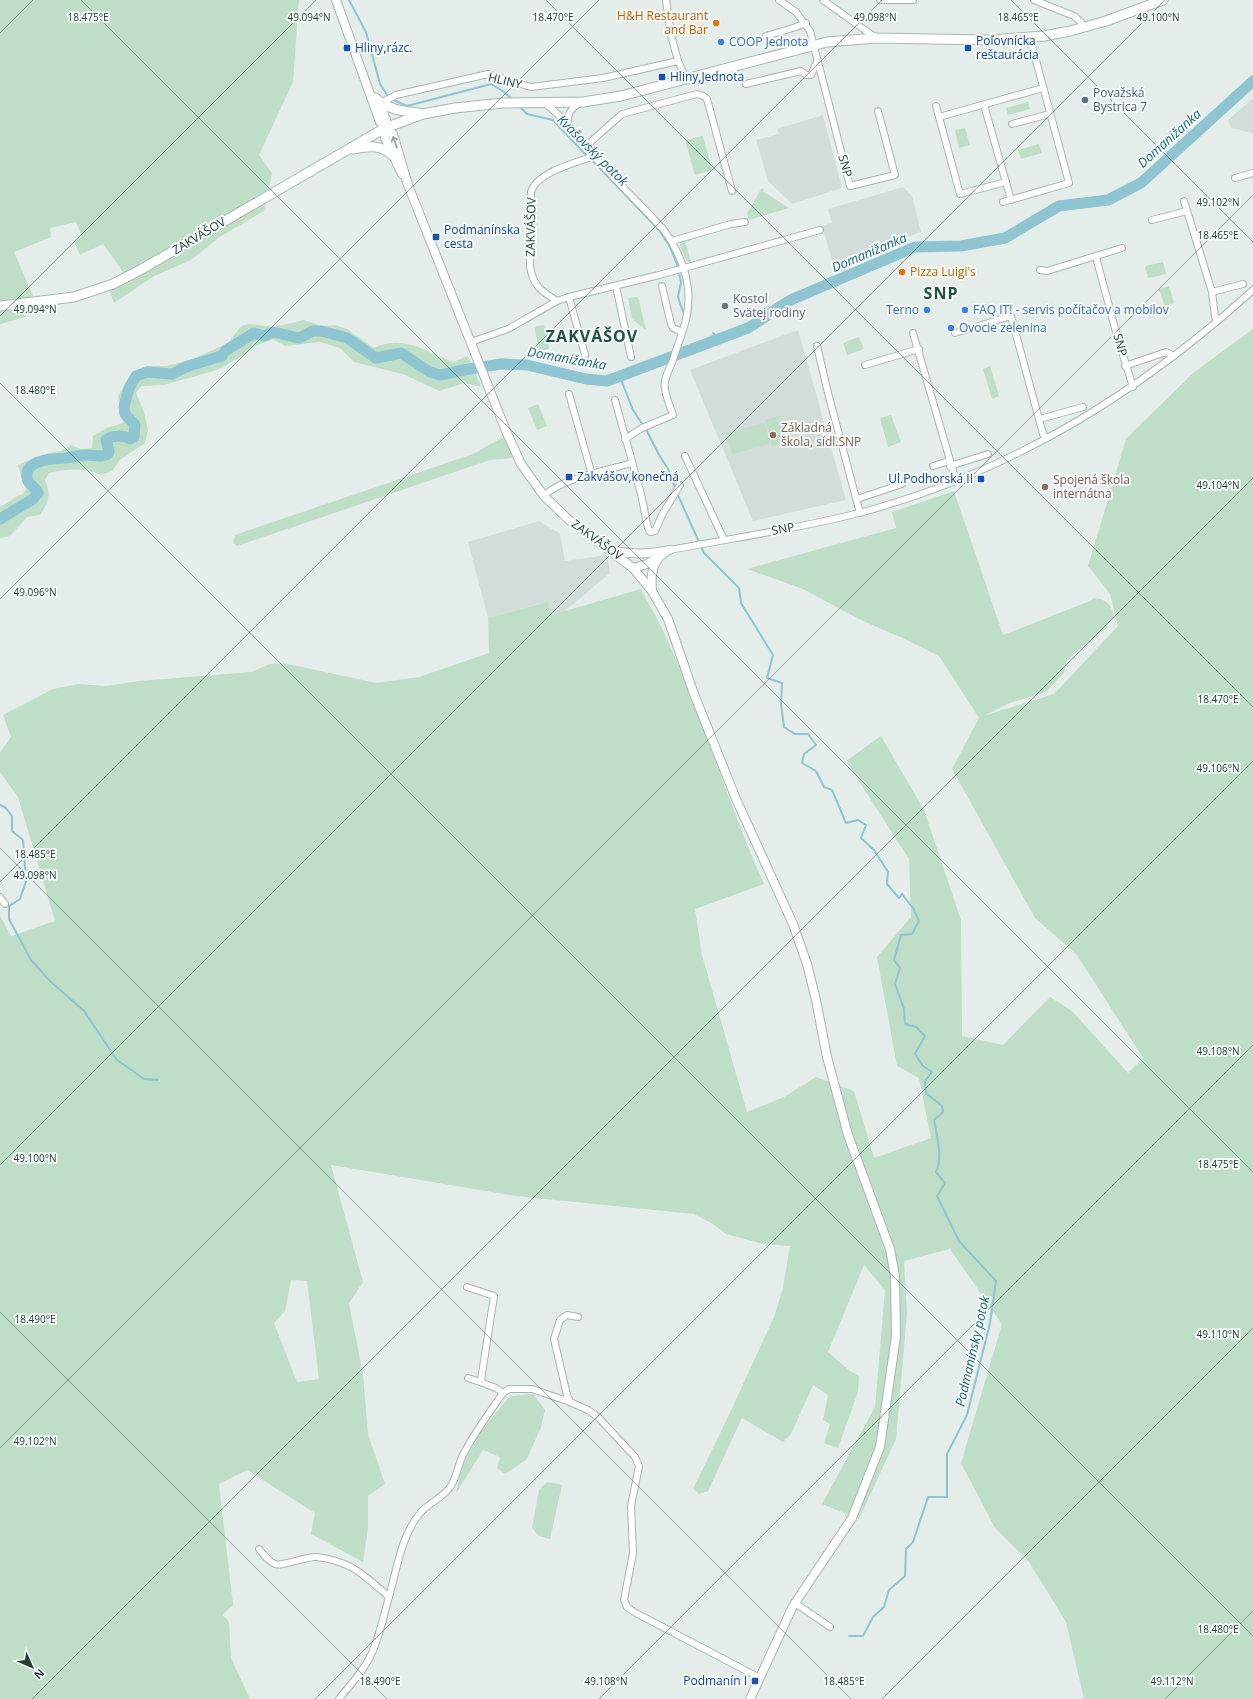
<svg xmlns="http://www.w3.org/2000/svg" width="1253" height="1699" font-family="'Open Sans',sans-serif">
<rect width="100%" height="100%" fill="#e4edea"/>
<!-- built -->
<g fill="#d2ddd9">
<polygon points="1253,98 1253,133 1231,128 1228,120"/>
<polygon points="823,115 842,188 792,204 768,181 756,140 779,134 777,129"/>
<polygon points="903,187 912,196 921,232 833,263 822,226 832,223 828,209"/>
<polygon points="798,330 846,500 753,521 690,370"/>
<polygon points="539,521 560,534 565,561 607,555 610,573 565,611 551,616 546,602 488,618 468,542"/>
</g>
<!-- green -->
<g fill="#bedec7" fill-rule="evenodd">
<polygon points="0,0 299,0 293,82 259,155 272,173 264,211 221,236 191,260 154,276 114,303 107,283 124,273 103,244 80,255 74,242 82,236 76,222 50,228 51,237 14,252 34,298 26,309 26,317 0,324"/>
<polygon points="1028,102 1030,109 1008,115 1006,108"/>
<polygon points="965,128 970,145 959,148 955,130"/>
<polygon points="703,136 712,170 695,175 685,140"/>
<polygon points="1039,144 1042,153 1021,159 1018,150"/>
<polygon points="763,188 764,192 789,208 749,220 747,214 761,189"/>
<path d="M685,240L691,262H689C685,260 679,247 680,242Z"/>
<polygon points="1163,262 1166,274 1148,278 1145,266"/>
<polygon points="1169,286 1174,303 1165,307 1159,289"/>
<polygon points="638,297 646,330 632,319 628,298"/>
<path d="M304,320L321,326L335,325L347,329L374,348C402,334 426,351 453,362L468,356L481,387L464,383L439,391L403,374L354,362L340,348L320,342L285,346L273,339L256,346L244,355L217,370L164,385L141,386L136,393L144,412L148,430L145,443L120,460L112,471L101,475C84,467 67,469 49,473L45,480C51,496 49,501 40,515L27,517L10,536L0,538V506C10,504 13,496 23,494L27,488L21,476L18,465L48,453L61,451L71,445L81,449L92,448L93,436L107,428L123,423L118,396L130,377L146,366H167L193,359L228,343L241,326L249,324L274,327Z"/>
<polygon points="544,325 549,349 540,351 534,327"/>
<path d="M1253,329V1699H1084L1066,1622L1029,1562L995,1528L961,1463L1002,1324L950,1249L904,1261L907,1313L896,1439L859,1519L822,1504L875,1407L885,1290L864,1265L828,1352L850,1371L859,1376L858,1392L838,1448L824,1443L830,1424L823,1420L828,1395L813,1385L791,1434L783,1442L742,1418L708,1491L699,1494L693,1489L728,1417L774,1317L783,1288L790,1246L763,1244L726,1234L713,1224L694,1214L516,1196L331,1165L363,1282L349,1303L363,1374L368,1434L385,1484L368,1496V1529L363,1562L311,1534L315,1513L247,1470L219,1484L233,1605L222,1615L227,1619L229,1623L231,1658L250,1699H0V916L11,936L55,921L18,797L0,772V753L11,737L3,715L53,689L78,684L106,686L139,681L251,672L270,664L284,663L376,683L419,677L489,653L488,618L547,602L551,615L641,589C649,605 659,621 666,637C703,718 728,804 764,884L695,909L702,955L747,1112L784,1097L816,1077L854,1091L874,1158L931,1138L919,1078L897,1066L877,957L911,917L909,859L846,761L881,736L924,810L961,920L962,1036L1003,1045L1050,997L1072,1011L1128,1073L1143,1058L1077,955L1035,918L952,769L979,718L939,656L909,641L861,620L803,589L747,569L896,528L892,512L954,491L1003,635L1090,601L1094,598C1106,599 1111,604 1114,616L1105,629L1067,660L1064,673L1046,692L1010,703L983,716L1054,694L1118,626L1110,594L1088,566L1126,439L1193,373ZM291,1280L307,1281L319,1379L297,1382L274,1323L285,1311Z"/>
<polygon points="859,337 864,349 847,355 843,343"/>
<polygon points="990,366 999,396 992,399 983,369"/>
<polygon points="538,404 547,426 537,430 528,408"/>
<polygon points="891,415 901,442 888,447 880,418"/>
<polygon points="779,416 786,442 772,446 765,420"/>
<polygon points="765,423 770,444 732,454 726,433"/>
<polygon points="505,436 513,458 490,460 237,546 233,543 235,535 473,454"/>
<polygon points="533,1394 545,1410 541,1427 527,1459 505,1474 497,1468 500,1457 483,1450 456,1493 463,1464 481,1431 510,1396"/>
<polygon points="547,1482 562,1485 550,1539 539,1536 532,1528 539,1490"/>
</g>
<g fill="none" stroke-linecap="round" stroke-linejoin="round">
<!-- stream -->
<g stroke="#8ec5d1" stroke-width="2">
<polyline points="349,0 366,32 380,84 389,98 407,106 491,84 504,92 513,100"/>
<polyline points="519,106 527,114 553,120 587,156"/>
<polyline points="591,159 659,230 670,247 677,264 681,282 678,297 683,312"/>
<polyline points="713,333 720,339"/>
<polyline points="620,377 633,410 647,431 658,453 668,469 676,489"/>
<path d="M677,493L704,553L739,588L741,603L773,655L767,678L782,683L781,704L784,727L795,734H808L816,745L804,754L802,763L816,771L824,787L832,790L846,823L858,820L866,825L861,838L874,850L888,872L887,884L899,898L902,894L913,908L919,921L912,934L901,935L894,960L900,968L895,984L904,1009L905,1024L916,1027L925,1036L915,1054L923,1066L932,1072L925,1081L926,1093L942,1106L943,1112L934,1120C937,1137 943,1156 936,1172L945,1183L937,1196L959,1241L996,1281L990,1323L967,1415L947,1454V1497H928L913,1542L906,1549L905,1576L889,1590L884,1607L873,1617L863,1636H849"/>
<polyline points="0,805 6,808 12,816 12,831 23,840 26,881 20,899 9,906 9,919 31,960 50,981 84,1011 117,1060 144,1079 158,1080"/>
</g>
<!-- river -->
<path stroke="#8ec5d1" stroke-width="11" d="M0,519L33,499L38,493C36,487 28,485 27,478C24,459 54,459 66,458C73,457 80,455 87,455C95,455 101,458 108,454L109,451L106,440C112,435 123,435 130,439L134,437L135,425L125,414L124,407L129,388L136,376L147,372L172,374L188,366L222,356L225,351L254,333L264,336L273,332L299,338L313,331H321L347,338L376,358L401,353L430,372L440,375L469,369L501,364L527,365L586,379L607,381L748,328C764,319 777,307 793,299L915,247L961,246L1005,238L1059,206L1108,200L1141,183L1253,81"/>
<!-- minor casing -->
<g stroke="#a7b5b1" stroke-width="8">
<g id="minor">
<polyline points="666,0 671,35 678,61"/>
<polyline points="779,0 796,12 810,31 850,186 895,175 878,111"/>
<polyline points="823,0 876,38"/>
<polyline points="880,0 913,0"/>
<polyline points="1034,0 1074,16 1081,22 1083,28"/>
<polyline points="766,36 796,27 806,23"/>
<polyline points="746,84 801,71 806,75 811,75 817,62"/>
<path d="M543,102C564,117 578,137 594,156C616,181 641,205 664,230C682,255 694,288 686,319C683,333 677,346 673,360C670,369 663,378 665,389C666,397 670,406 673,415L642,428L625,439"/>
<polyline points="381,103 396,95 488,74 531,87 603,78 678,61 686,79"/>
<polyline points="984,105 1011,200"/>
<polyline points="936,106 960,194 1006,182"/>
<polyline points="939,117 1043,88"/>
<path d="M568,124C567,114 571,108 580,103"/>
<polyline points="1012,124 1050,114"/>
<polyline points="586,146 622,114 697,94 703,96 707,99 732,191"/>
<polyline points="1235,178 1253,173"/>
<polyline points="1184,201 1212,292 1215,317 1217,320"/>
<polyline points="1003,202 1069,183 1030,38"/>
<polyline points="1152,220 1187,211"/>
<polyline points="672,241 731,224 745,222"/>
<polyline points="1096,257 1117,336 1133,387"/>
<polyline points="1040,270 1047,271 1122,248"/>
<polyline points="616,286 631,357"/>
<polyline points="662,286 671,324 673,328 682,332"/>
<polyline points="1212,292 1243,284"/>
<polyline points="569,297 659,275 820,230"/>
<path d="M557,301C541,291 533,286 530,266L531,192C537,172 575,163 594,156"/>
<polyline points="913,333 956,481"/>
<polyline points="955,333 1011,316 1043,434 1046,438"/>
<polyline points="471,342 508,329 557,301 569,297 585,355"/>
<polyline points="817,346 828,393 860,513"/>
<polyline points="865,365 919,349"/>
<polyline points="1125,366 1166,352 1174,356"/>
<polyline points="569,394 592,475"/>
<polyline points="615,400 641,494 648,528 650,532 655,531 662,515 680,485"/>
<polyline points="1040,419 1083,407"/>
<polyline points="685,456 724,540"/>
<polyline points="933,466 949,461"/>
<polyline points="950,466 988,454"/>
<path d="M544,496C559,479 609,470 632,463"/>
<polyline points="857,499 902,484"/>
<path d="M670,550C733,538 797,529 859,513C1010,473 1138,394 1253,290"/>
<polyline points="0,897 5,904"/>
<polyline points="467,1287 494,1296 481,1380 483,1383 496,1388 503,1393"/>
<polyline points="468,1378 483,1383"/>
<polyline points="570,1402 567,1395 554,1339 560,1320 567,1315 578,1317"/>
<path d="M259,1549C263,1554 269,1562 275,1564C282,1567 306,1556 317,1557C351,1561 364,1575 389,1597C397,1569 401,1535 421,1512C430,1502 443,1498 451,1486C457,1476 458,1465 463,1455C474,1433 489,1413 503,1393L509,1389H532L570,1402L588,1410L598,1417L635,1457L639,1466L631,1506L633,1553L624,1600L627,1607L634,1612L760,1678"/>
<polyline points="795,1603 830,1627"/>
<path d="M339,1699C349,1686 361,1674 369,1659C379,1640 383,1618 389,1597"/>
</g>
</g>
<!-- tertiary casing -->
<g stroke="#a7b5b1" stroke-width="10">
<g id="tertiary">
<polyline points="336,0 380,122 393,134 408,185 506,431 521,464 544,496 569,520 633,568 652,591 668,619 694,694 736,799 793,924 807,964 816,1000 827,1057 848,1135 890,1249 895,1276 896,1336 880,1447 852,1518 793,1606 750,1699"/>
<polyline points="376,98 386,119 385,138 402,174"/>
<path d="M614,551C635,555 648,554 670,550"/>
<polyline points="633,568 647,564 665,553"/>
<path d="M652,591C651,579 651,569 658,559"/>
</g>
</g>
<!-- secondary casing -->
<g stroke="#a3b9b2" stroke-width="11">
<g id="secondary">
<path d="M375,98C389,110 402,111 419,113"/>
<path d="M353,149C368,146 381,144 393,156"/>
<polyline points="0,306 74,297 113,284 142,269 385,128 423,114 455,108 503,103 583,102 621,96 827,42 876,38 989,40 1044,36 1070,31 1106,21 1163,0"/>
</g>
</g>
<!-- minor -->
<use href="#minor" stroke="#fff" stroke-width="6"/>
<!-- tertiary -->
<use href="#tertiary" stroke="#fff" stroke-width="8"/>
<!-- secondary -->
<use href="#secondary" stroke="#fff" stroke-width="9"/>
</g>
<!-- one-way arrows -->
<defs><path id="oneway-shaft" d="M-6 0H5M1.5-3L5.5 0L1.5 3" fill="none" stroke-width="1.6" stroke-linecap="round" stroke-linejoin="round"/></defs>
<use stroke="#929f9c" href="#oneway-shaft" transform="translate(395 142) rotate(-110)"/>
<!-- ticks -->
<path fill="none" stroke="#243f38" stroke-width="1" stroke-opacity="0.45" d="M81,0L1253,1172M546,0L1253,707M1011,0L1253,242M0,33L33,0M0,316L316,0M0,383L1253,1636M0,599L599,0M0,848L851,1699M0,882L882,0M0,1165L1165,0M0,1312L387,1699M0,1448L1253,195M32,1699L1253,478M315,1699L1253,761M599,1699L1253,1045M882,1699L1253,1328M1165,1699L1253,1611"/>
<!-- markers -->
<g fill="#e8710a" stroke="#f5faf8" stroke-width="1.5">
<circle cx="716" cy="23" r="4"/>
<circle cx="902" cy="272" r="4"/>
</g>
<g fill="#3f7fe0" stroke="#f5faf8" stroke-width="1.5">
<circle cx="721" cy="42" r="4"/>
<circle cx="927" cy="310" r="4"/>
<circle cx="965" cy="310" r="4"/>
<circle cx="951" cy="328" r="4"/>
</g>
<g fill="#1a4fb4" stroke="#f5faf8" stroke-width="1.5">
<rect x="343" y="44" width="8" height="8" rx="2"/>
<rect x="964" y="44" width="8" height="8" rx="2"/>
<rect x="658" y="73" width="8" height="8" rx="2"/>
<rect x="432" y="233" width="8" height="8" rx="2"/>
<rect x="565" y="473" width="8" height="8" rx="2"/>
<rect x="977" y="475" width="8" height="8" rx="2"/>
<rect x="751" y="1677" width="8" height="8" rx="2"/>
</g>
<circle fill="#5c6f8a" stroke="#f5faf8" stroke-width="1.5" cx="1085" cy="100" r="4"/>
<circle fill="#6b7280" stroke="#f5faf8" stroke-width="1.5" cx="725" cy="306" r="4"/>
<g fill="#8d6e63" stroke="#f5faf8" stroke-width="1.5">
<circle cx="773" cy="435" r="4"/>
<circle cx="1045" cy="487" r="4"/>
</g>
<g text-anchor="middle" stroke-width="4" stroke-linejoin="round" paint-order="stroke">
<!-- food labels -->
<g font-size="12" fill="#c56008" stroke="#f5faf8" text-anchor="end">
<text x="708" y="20">H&amp;H Restaurant<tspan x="708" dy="14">and Bar</tspan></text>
<text x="910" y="276" text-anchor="start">Pizza Luigi's</text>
</g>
<!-- transit labels -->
<g font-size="12" fill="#164399" stroke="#f5faf8" text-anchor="start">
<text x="976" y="45">Poľovnícka<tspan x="976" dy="14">reštaurácia</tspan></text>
<text x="355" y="52">Hliny,rázc.</text>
<text x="670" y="81">Hliny,Jednota</text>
<text x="444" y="234">Podmanínska<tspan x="444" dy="14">cesta</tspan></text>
<text x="577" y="481">Zakvášov,konečná</text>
<text x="973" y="483" text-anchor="end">Ul.Podhorská II</text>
<text x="747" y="1685" text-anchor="end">Podmanín I</text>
</g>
<!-- shop labels -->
<g font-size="12" fill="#366cbe" stroke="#f5faf8" text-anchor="start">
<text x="729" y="46">COOP Jednota</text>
<text x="919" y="314" text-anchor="end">Terno</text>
<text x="973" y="314">FAQ IT! - servis počítačov a mobilov</text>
<text x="959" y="332">Ovocie zelenina</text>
</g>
<!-- street labels -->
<g font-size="12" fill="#243f38" stroke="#f5faf8">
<text transform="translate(505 81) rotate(13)" y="4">HLINY</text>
<text transform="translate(845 166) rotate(75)" y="4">SNP</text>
<text transform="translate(531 227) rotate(-89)" y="4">ZAKVÁŠOV</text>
<text transform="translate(199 236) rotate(-31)" y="4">ZAKVÁŠOV</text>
<text transform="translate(1120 345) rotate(75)" y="4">SNP</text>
<text transform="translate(783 529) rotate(-11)" y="4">SNP</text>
<text transform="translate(597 540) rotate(36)" y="4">ZAKVÁŠOV</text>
</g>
<!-- service labels -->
<g font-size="12" fill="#4e5e75" stroke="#f5faf8" text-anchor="start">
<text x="1093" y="97">Považská<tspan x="1093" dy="14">Bystrica 7</tspan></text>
</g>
<!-- worship labels -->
<g font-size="12" fill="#5b616d" stroke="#f5faf8" text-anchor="start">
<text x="733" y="303">Kostol<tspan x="733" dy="14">Svätej rodiny</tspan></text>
</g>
<!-- education labels -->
<g font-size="12" fill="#785e54" stroke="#f5faf8" text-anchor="start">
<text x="781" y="432">Základná<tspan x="781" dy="14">škola, sídl.SNP</tspan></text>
<text x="1053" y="484">Spojená škola<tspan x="1053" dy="14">internátna</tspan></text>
</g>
<!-- water labels -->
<g font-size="13" font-style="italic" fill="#1e697b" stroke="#f5faf8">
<text transform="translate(1169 138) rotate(-42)" y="5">Domanižanka</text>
<text transform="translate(593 150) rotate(45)" y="5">Kvašovský potok</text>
<text transform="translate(869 252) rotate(-23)" y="5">Domanižanka</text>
<text transform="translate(567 358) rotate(10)" y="5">Domanižanka</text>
<text transform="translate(972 1351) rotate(-77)" y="5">Podmanínsky potok</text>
</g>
<!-- district labels -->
<g font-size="16" font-weight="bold" letter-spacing="1" fill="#205146" stroke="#f5faf8">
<text x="941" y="299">SNP</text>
<text x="592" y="342">ZAKVÁŠOV</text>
</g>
</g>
<g font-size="10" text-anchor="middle" fill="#243f38" stroke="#f5faf8" stroke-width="4" stroke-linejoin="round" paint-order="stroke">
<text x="88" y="21">18.475°E</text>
<text x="309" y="21">49.094°N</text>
<text x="553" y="21">18.470°E</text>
<text x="875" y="21">49.098°N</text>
<text x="1018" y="21">18.465°E</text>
<text x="1158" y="21">49.100°N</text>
<text x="1218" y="206">49.102°N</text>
<text x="1218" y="239">18.465°E</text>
<text x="35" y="313">49.094°N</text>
<text x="35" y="394">18.480°E</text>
<text x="1218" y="489">49.104°N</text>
<text x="35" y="596">49.096°N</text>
<text x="1218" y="703">18.470°E</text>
<text x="1218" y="772">49.106°N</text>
<text x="35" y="858">18.485°E</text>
<text x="35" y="879">49.098°N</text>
<text x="1218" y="1055">49.108°N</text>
<text x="35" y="1162">49.100°N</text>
<text x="1218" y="1168">18.475°E</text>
<text x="35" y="1323">18.490°E</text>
<text x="1218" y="1338">49.110°N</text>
<text x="35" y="1445">49.102°N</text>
<text x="1218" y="1633">18.480°E</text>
<text x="380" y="1685">18.490°E</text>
<text x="606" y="1685">49.108°N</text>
<text x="844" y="1685">18.485°E</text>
<text x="1172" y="1685">49.112°N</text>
</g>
<!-- north arrow -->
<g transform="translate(32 1667) rotate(135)" stroke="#f5faf8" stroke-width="3" paint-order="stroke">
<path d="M0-3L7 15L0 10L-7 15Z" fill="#243f38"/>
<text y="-6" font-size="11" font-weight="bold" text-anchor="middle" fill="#243f38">N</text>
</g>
</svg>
